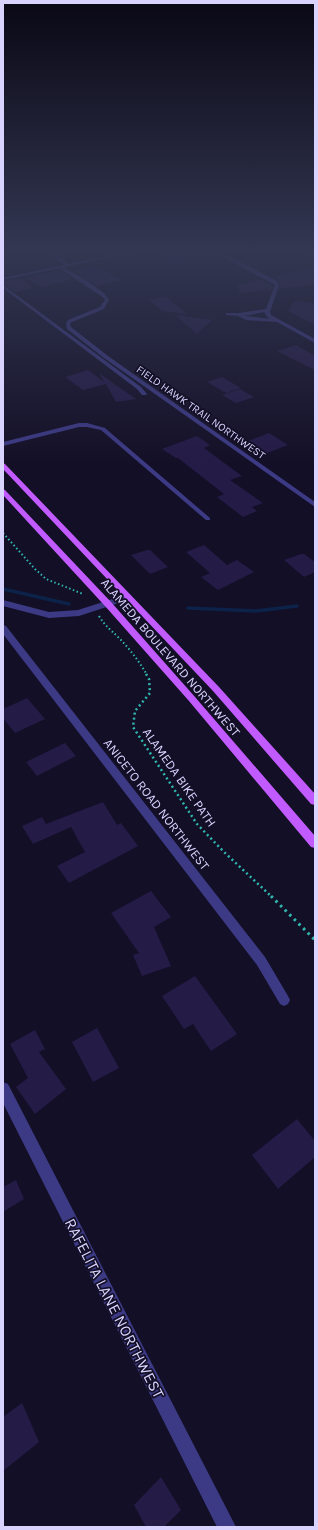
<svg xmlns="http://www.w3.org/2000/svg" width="318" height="1530" font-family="Karla,sans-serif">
<rect width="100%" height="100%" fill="#130f26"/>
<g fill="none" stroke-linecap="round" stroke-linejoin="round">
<!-- stream -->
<g stroke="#0c2248" stroke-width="3.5">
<polyline points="3,589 69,604"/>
<polyline points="188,608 256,611 297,606"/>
</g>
</g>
<!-- building -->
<g fill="#241b47">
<polygon points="183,249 218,249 218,254 175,265 157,256"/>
<polygon points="96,266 121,280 97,286 74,271"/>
<polygon points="315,267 315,284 279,289 280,284 278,280 273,277"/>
<polygon points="60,270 73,279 41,287 25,278"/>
<polygon points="23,278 32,288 16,292 3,284 3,281"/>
<polygon points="262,280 273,286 272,290 240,293 238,285"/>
<polygon points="166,297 187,314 162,311 149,300"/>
<polygon points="294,301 315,303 315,325 288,311"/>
<polygon points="175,315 212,320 197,334"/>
<polygon points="296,345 315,356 315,370 277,351"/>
<polygon points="88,370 104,382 99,373 136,399 116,402 106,384 83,390 65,377"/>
<polygon points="222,377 241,388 226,393 207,382"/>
<polygon points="240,389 254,397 236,403 222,395"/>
<polygon points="269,433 288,445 267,453 248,441"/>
<polygon points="197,436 210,445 204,448 242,476 230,480 263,503 252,507 257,511 243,517 217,497 224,494 178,458 176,458 162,449"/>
<polygon points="204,545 227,565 237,560 254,572 218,590 201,577 210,573 186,552"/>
<polygon points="147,550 150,550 168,567 150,574 131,555"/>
<polygon points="301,554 304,554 315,562 315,572 304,577 284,560"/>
<polygon points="27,698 45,719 15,733 3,718 3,709"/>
<polygon points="65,743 76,756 37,776 26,762"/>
<polygon points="103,802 117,825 121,823 138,846 69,883 57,866 85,852 71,827 33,844 22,826 42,817 46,824"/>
<polygon points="151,891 171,917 154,927 171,966 142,976 133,955 139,953 111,913"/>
<polygon points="195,976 237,1034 211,1051 193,1024 184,1029 162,996"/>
<polygon points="97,1028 119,1068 93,1082 72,1042"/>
<polygon points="35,1030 45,1049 39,1052 66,1089 35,1114 16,1087 28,1078 10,1044"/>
<polygon points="297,1119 315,1141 315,1157 278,1189 252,1155"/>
<polygon points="16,1180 24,1199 3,1212 3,1187"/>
<polygon points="22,1403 39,1442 3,1471 3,1417"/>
<polygon points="161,1477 181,1510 164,1527 146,1527 134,1505"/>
</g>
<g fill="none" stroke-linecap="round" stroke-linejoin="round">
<!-- path-far2 -->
<g stroke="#2fb8b0" stroke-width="2" stroke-dasharray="1.5 2.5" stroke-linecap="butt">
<polyline points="3,533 35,569 46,579 83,594"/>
<path d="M99,616C105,626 110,629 118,637C129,648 139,661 147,675"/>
</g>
<!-- path-far1 -->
<polyline stroke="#2fb8b0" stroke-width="2.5" stroke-dasharray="2 3" stroke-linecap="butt" points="146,674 149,679 150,693 135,711 133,727 197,824 224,852 272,897"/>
<!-- path -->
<polyline stroke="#2fb8b0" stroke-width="3" stroke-dasharray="2.5 4" stroke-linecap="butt" points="271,896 315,940"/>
<!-- service -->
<g fill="#3d3a85" fill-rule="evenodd">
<path d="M59,266H61C72,272 106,290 109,300L104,309L72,322L70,323L71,327L108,356L315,502V507L104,358L67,329L66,323L68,320L100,307L105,300L104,298L59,268Z"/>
<polygon points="3,285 141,387 147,394 146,395 142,395 137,389 3,288"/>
<polygon points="79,423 87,423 105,428 210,518 210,520 206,520 101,430 87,427 79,427 3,446 3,442"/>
</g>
<!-- minor -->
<g fill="#3d3a85" fill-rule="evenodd">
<polygon points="42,249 48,249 69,264 141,249 152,249 3,280 3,278 64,265"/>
<polygon points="296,249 302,249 315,256 315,259"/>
<path d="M225,256H229L277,281L279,285L270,312L271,315L315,339V343L277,322L246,320L238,316L226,315V313H239L266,309L275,285L225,258ZM264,312L267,317L270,319L245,316Z"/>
<polygon points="128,594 131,595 132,597 131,599 79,616 49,618 3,606 3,600 49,612 78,610"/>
<polygon points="3,625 6,626 265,957 288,996 290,1000 288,1004 284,1006 280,1004 257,965 3,634"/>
<polygon points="3,1082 8,1084 236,1527 217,1527 3,1103"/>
</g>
<!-- primary -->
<g fill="#c25bff" fill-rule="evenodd">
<polygon points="3,463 5,464 219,687 315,794 315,805 311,804 213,691 3,469"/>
<polygon points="3,489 5,490 111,602 195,697 315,836 315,848 311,847 189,701 105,606 3,495"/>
</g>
</g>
<!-- sky -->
<linearGradient id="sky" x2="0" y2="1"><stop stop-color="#0a0815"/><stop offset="0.54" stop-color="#333752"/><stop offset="1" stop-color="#333752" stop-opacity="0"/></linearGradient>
<rect width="318" height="464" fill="url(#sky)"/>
<g text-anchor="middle" stroke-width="3.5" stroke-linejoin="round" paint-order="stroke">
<!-- far-street labels -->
<g font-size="11" fill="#d9d4ff" stroke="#130f26">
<text transform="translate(201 412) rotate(35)" y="4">FIELD HAWK TRAIL NORTHWEST</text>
</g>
<!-- street labels -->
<g font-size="13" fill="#d9d4ff" stroke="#130f26">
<text transform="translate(171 657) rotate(49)" y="5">ALAMEDA BOULEVARD NORTHWEST</text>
<text transform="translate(180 777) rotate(55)" y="5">ALAMEDA BIKE PATH</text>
<text transform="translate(157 804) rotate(52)" y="5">ANICETO ROAD NORTHWEST</text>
</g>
<!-- near-street labels -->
<g font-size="16" fill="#d9d4ff" stroke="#130f26">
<text transform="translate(115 1308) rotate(63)" y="6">RAFELITA LANE NORTHWEST</text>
</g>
</g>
<!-- border -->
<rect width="318" height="1530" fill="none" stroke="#d9d4ff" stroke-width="8"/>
</svg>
